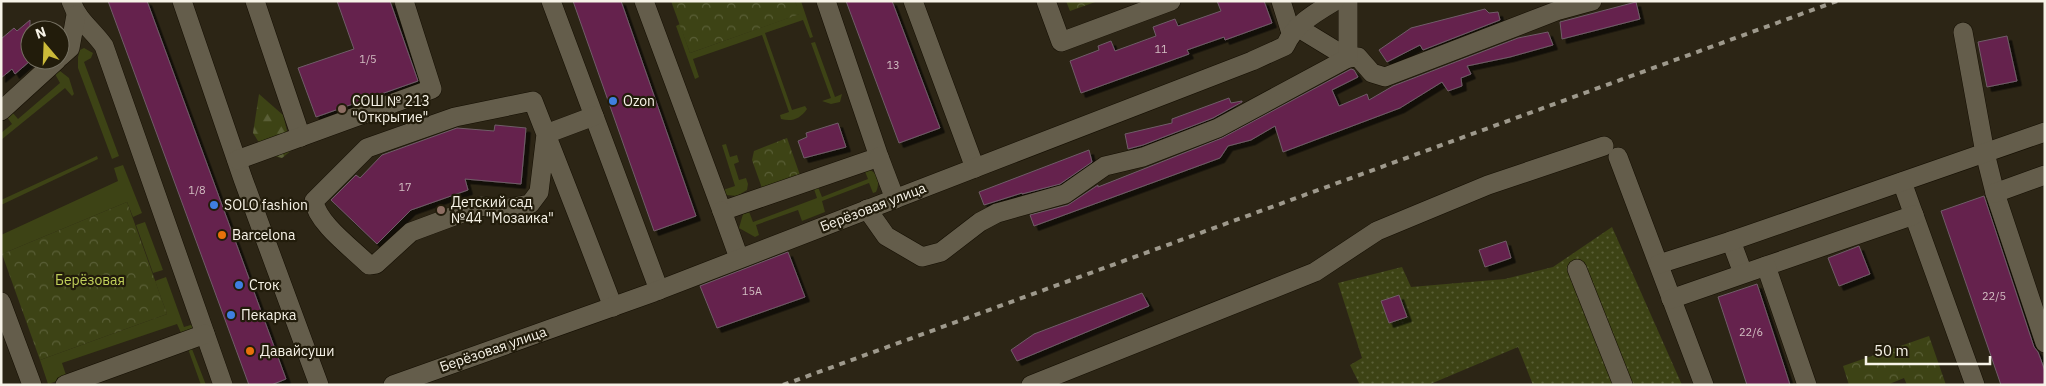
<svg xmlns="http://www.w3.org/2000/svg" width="2046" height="386" font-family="'IBM Plex Sans',sans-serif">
<defs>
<pattern id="forest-firs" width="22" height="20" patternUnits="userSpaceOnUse" patternTransform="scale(1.25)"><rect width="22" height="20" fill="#3d4315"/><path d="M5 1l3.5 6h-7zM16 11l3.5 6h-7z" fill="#5a5f37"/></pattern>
<pattern id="park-crowns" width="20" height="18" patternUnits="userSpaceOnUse" patternTransform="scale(1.25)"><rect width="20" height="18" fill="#3d4315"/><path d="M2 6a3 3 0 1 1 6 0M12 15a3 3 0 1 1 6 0" fill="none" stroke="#5a5f37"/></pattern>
<pattern id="garden-dots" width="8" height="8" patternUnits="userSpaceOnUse" patternTransform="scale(1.25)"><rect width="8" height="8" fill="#3d4315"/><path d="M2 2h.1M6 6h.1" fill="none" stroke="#5a5f37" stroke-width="1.8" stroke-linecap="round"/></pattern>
<filter id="shadow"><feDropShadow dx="4.5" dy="4.5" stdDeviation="0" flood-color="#0009"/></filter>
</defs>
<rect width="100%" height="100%" fill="#2c2515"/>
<!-- grass -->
<g fill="#3d4315">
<path d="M795,1H801L813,37L810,38L803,20L765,33L792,110L805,106L807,109C800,119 792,122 781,119L780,115L789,112L762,35L693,59L699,77L695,79L676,26L680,24L690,53L799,14Z"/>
<polygon points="815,42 835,97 842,94 840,102 831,104 822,101 831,98 811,43"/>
<polygon points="84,48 93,53 91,58 84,62 119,156 112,159 78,68 78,57 80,50"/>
<polygon points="60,71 69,78 74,94 72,96 65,88 1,140 1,133 12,124 7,117 12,112 18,119 60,83 55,74"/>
<polygon points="726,144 730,157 737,155 739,162 734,164 739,180 746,178 748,184 747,190 737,196 726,195 723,190 735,186 722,145"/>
<polygon points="97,156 98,159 1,205 1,200"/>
<polygon points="123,165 142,213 133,217 127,202 2,254 1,235 118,181 114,168"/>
<path d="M864,169C877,169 881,181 876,192L873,193L869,183L822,201L825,212L802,221L798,210L756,225L759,235L755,237L739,228L743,214L748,209L753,222L817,198L814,189L818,187L822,197L868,179Z"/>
<polygon points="145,222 163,270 153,273 136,225"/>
<polygon points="166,277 184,327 194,324 194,328 182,335 177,324 62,363 67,378 48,384 40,360 167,314 155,281"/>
<polygon points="203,345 192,349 206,385 201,385 187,346"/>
</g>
<!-- forest -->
<polygon fill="url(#forest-firs)" points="259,94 283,115 292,150 282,158 266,154 253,133"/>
<!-- park -->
<g fill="url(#park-crowns)">
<polygon points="671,1 795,1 800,14 690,53"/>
<polygon points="1066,1 1098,1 1070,11"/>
<polygon points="787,138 801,178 763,191 752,160 754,151"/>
<polygon points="127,202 167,314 40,360 2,254"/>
<polygon points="1929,336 1946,385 1907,385 1904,378 1887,385 1849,385 1843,366"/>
</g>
<!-- garden -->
<polygon fill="url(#garden-dots)" points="1612,227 1682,385 1533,385 1518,347 1428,385 1360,385 1350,365 1362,358 1338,283 1402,267 1411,287 1505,279 1553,267"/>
<!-- building -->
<g fill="#65204e" stroke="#705d68" filter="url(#shadow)">
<polygon points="108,1 147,1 286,379 271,385 249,385"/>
<polygon points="337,1 390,1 418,81 316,117 298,68 354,49"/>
<polygon points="573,1 621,1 696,216 654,231"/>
<polygon points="846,1 892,1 940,128 899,143"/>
<polygon points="1217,1 1264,1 1272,23 1225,40 1224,37 1187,50 1189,54 1081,93 1070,61 1099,50 1098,46 1111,41 1115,51 1156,36 1153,27 1175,19 1178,26 1221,11"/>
<polygon points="1636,2 1640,19 1562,39 1560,22"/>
<polygon points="1485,9 1489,13 1498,12 1500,20 1423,50 1420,45 1387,62 1379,50 1411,28"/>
<polygon points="30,20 30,61 15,74 12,69 1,78 1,39 14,28 17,31"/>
<polygon points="1548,32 1553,45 1510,57 1467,66 1471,74 1461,78 1462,86 1448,91 1442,82 1400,108 1283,152 1275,126 1251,140 1228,146 1220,158 1034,226 1030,215 1068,205 1098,185 1098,187 1222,138 1351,69 1354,70 1358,77 1332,90 1339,106 1367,94 1369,100 1393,86 1518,38"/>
<polygon points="2007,36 2017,81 1987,87 1978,42"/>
<polygon points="1229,98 1231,103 1242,101 1242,102 1213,118 1143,145 1128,149 1125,134 1172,123 1172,119"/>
<polygon points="838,123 846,147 804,158 798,141 807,137 806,133"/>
<polygon points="495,125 526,128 521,184 465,179 468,190 411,210 377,244 331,200 356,175 360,178 382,155 457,128 494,131"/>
<polygon points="1089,150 1092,162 1060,184 1022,194 1022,193 984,205 979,192"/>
<polygon points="1984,196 2034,347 2038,352 2045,371 2045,385 2001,385 1941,211"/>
<polygon points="1506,241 1511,258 1485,267 1479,250"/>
<polygon points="1859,246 1870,274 1839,286 1828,258"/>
<polygon points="788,252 805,297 717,328 700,286"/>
<polygon points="1757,284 1784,366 1790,385 1747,385 1718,297"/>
<polygon points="1142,293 1149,306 1017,361 1011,350 1034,334"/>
<polygon points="1399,295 1407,317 1389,323 1381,301"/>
</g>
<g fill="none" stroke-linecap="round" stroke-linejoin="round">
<!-- minor casing -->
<g stroke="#140e02" stroke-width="20">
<g id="minor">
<path d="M71,1C78,21 92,29 104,46L223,385"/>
<polyline points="182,1 243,179 319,385"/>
<polyline points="255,1 301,137"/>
<polyline points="551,1 659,290"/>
<polyline points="644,1 722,211 879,157 826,1"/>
<polyline points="913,1 975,168"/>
<polyline points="1046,1 1061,42 1171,1"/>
<polyline points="1281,1 1291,33"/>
<polyline points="1297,27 1348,58 1358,57 1372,73 1385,77 1559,10 1592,1"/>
<polyline points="1963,32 1985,153 1995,193 2045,343"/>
<polyline points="60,57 70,48 76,15"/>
<polyline points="1,111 57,60"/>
<path d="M594,116L546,134L539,192L530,204L504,209L481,206L411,232L376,264L369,265C353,249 317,223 314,201L367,148L455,117L533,101C560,170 587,238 613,307"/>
<polyline points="879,157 895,199"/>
<polyline points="1618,157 1704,385"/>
<polyline points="237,160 432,89 404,1"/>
<polyline points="1902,182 1975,385"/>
<polyline points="1995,193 2045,175"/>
<polyline points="867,209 886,236 922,257 941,252 980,222 997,213 1065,194 1105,166 1143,157 1218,128 1348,58 1348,1"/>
<polyline points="722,211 739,258"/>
<polyline points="1731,241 1743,273"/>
<polyline points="1659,264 1731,241 2045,132"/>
<polyline points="1766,266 1914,215"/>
<polyline points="1577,269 1623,385"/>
<polyline points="1671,299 1766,266 1807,385"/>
<polyline points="1,302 32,385"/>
<polyline points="65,385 205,334"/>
<path d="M393,385L654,292L1252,61L1285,46C1295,24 1315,13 1335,1"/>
<polyline points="1031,385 1315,272 1377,231 1488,185 1604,146"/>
</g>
</g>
<!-- minor -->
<use href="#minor" stroke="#645d4b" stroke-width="19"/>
<!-- rail -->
<polyline stroke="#9e998c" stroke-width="4" stroke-dasharray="6 6" stroke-linecap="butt" points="783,385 1837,1"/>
</g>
<!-- markers -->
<g fill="#3f7fe0" stroke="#221c0b" stroke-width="2">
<circle cx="613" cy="101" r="5"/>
<circle cx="214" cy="205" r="5"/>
<circle cx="239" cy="285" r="5"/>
<circle cx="231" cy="315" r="5"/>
</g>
<g fill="#8d6e63" stroke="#221c0b" stroke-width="2">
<circle cx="342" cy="109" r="5"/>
<circle cx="441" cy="210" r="5"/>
</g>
<g fill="#e8710a" stroke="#221c0b" stroke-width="2">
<circle cx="222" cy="235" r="5"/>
<circle cx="250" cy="351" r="5"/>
</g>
<g text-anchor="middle" stroke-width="4.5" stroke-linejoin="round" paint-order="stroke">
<!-- number labels -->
<g font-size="11" fill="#d2bec2">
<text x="1161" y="53">11</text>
<text x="368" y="63">1/5</text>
<text x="893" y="69">13</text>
<text x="405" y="191">17</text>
<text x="197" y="194">1/8</text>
<text x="752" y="295">15А</text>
<text x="1994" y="300">22/5</text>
<text x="1751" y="336">22/6</text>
</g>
<!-- poi labels -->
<g font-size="14" fill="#f7f3e8" stroke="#221c0b" text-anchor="start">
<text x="352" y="106">СОШ № 213<tspan x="352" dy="16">"Открытие"</tspan></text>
<text x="623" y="106">Ozon</text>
<text x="451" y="207">Детский сад<tspan x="451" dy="16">№44 "Мозаика"</tspan></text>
<text x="224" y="210">SOLO fashion</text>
<text x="232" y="240">Barcelona</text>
<text x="249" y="290">Сток</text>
<text x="241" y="320">Пекарка</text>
<text x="260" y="356">Давайсуши</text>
</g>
<!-- street labels -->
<g font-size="14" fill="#f7f3e8" stroke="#221c0b">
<text transform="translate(873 207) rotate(-21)" y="5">Берёзовая улица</text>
<text transform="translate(493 349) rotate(-19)" y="5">Берёзовая улица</text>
</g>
<!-- park labels -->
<g font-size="14" fill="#c1d05a" stroke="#221c0b">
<text x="90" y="285">Берёзовая</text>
</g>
</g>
<!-- border -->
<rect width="2046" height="386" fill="none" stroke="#f7f3e8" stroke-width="5"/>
<!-- north arrow -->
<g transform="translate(45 45) rotate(341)"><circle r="24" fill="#221c0b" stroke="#777263"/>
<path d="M0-4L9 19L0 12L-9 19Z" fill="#cbba39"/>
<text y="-8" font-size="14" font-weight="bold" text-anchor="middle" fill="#f7f3e8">N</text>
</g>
<!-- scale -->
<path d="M1866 356v8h124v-8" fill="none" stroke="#f7f3e8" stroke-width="2.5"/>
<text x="1874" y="356" font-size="15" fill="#f7f3e8" stroke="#221c0b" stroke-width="4" paint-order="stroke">50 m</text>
</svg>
